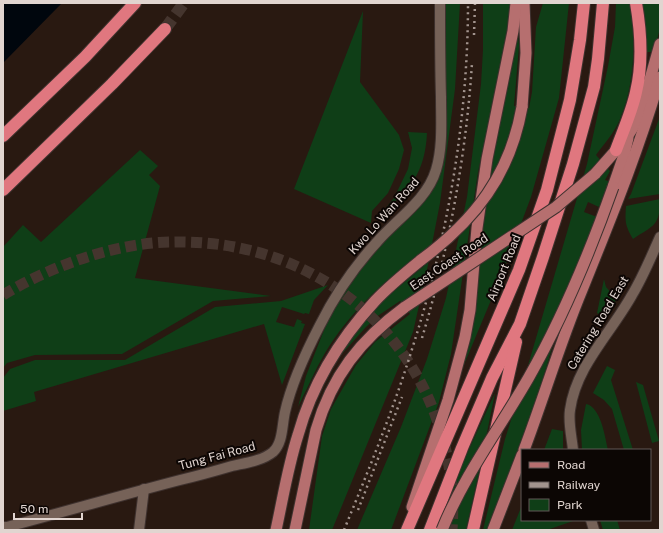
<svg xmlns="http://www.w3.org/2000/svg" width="663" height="533" font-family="'Public Sans',sans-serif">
<rect width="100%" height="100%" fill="#291911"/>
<!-- green -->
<g fill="#0f3e17">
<path d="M443,3H460L455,89L440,203L426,275L413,332L332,530H309L322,436L331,409L356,365L375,342L410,314L400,301L379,315L366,327L340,356L361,324L383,300L424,266L417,256C380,285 350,312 325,353C315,370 307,389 298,407L306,376L331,312L380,242L418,209L430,192L441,156Z"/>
<polygon points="483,3 512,3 506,56 491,112 478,172 451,354 439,402 391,530 357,530 401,427 427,359 446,298 467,197 481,84 483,50"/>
<polygon points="543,3 569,3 559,98 531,197 504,269 451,396 490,173 518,31 519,46 514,106 529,108 532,92 536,27"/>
<path d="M616,3H630C636,40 635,84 620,119C615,132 604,144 596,155L610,171L605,180L614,183L609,196L604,194L599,207L588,202L584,212L605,220L556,335L526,434L487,530H483L505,439L524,379L587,164L608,66L615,27Z"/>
<polygon points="638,3 660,3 660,28 654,52 642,52"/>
<polygon points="363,11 360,82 399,135 404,150 399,169 388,193 372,211 371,223 294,189"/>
<polygon points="659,119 660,120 660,194 628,199 631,194"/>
<path d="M408,132L427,133C425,173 410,190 380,215L394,198L408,169L412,148Z"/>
<polygon points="140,150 158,166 149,175 160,186 135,278 271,296 213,301 122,354 35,355 7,363 3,368 3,247 23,225 41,242"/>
<path d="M660,199C660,226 654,225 633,239C625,225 625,222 626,206Z"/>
<polygon points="604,279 606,287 617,299 604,318 597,313"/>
<polygon points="328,285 314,300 309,314 305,313 304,314 282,307 276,322 294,327 297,319 302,321 301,323 305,324 282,385 264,324 34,392 36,401 3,411 3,378 10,369 35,360 125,360 215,307 281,301"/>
<polygon points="607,366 615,370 611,380 633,450 624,450 612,409 604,400 593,393"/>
<polygon points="636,382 643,385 659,441 652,443"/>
<polygon points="495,393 479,472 466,530 435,530 463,462"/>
<path d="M586,404C601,407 605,437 608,450H582L581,430Z"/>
<polygon points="552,429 563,431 563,450 544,450"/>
<polygon points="522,505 522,520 576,520 547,530 512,530"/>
<polygon points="600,520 617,520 620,530 603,530"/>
</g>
<!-- water -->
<polygon fill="#00060d" points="3,3 62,3 3,63"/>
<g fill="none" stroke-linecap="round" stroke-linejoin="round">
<!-- secondary-tunnel -->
<path stroke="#45352e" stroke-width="11" stroke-dasharray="11 5.5" stroke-linecap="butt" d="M3,295C51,266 117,242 174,242C274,240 365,287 416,374C443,421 456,476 452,530"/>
<!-- motorway-tunnel -->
<polyline stroke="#45352e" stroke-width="12" stroke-dasharray="12 6" stroke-linecap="butt" points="165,29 184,3"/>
<!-- minor casing -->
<g stroke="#3f322f" stroke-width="12">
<g id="minor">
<path d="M573,450C572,438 568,423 570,410C576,366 611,333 632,295C643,277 651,257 660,237"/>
<polyline points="591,520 594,530"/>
<path d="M3,527H7C64,512 122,495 180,480C197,476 215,471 232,466C245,463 262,461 273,452C283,443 282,425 285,412C291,385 307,350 320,325C335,295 354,267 377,242C397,219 427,200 436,170C443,147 441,121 441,97C440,65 440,34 440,3"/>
<polyline points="139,530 144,489"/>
</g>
</g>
<!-- primary casing -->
<g stroke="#3f322f" stroke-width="13">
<g id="primary">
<polyline points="522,107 526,53 524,3"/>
<polyline points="595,174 625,140 634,126 644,100 660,44"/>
<polyline points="613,187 624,155 628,138"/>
<path d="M524,450C544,397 560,343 582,290C610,220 639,150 660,77"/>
<polyline points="412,507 448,400 465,337 470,310 477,228 487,159 513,31 516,3"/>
<path d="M276,530C283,498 288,466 298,435C312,385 340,339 375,301C389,286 405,273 421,260"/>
<path d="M295,530L316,430C332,376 360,340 405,307"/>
<polyline points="493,530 522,455"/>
</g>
</g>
<!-- motorway casing -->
<g stroke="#3f322f" stroke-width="14">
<g id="motorway">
<polyline points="3,136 85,57 135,3"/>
<path d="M616,150C623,131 632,111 636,92C643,63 641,32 636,3"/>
<polyline points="3,190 112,84 165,29"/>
<polyline points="407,530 519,270 547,190 570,100 580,40 584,3"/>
<polyline points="430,530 462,448 492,378 520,324 543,257 573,164 594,87 598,59 603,3"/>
<polyline points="473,530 516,342"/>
</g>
</g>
<!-- minor -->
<use href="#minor" stroke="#766258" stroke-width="10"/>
<!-- primary -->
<use href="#primary" stroke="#b66f6f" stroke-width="11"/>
<!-- motorway -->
<use href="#motorway" stroke="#e0777f" stroke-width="12"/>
<!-- rail -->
<g stroke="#a2948e" stroke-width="2.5" stroke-dasharray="2 4" stroke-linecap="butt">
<polyline points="474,35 475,3"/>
<path d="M422,338C449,248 466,156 472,63"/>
<polyline points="358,510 402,397"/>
<path d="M344,530C369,469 394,408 413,346C448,236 468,118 468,3"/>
</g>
<!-- primary-bridge casing -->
<g stroke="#3f322f" stroke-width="13" stroke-linecap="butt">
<g id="primary-bridge">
<path d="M421,260C475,220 510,175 522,107"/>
<polyline points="405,307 556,207 595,174"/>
<path d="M442,530C464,475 500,428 529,377C563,317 590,252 613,187"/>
</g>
</g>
<!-- primary-bridge -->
<use href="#primary-bridge" stroke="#b66f6f" stroke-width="11"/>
</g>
<g text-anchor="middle" stroke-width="4" stroke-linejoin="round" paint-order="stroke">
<!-- street labels -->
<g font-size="12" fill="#e1d5d0" stroke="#0c0604">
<text transform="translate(384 216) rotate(-48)" y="4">Kwo Lo Wan Road</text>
<text transform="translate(449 262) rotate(-34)" y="4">East Coast Road</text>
<text transform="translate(504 268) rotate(-68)" y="4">Airport Road</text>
<text transform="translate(598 323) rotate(-59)" y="4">Catering Road East</text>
<text transform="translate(217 456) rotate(-15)" y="4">Tung Fai Road</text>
</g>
</g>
<!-- border -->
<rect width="663" height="533" fill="none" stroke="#e1d5d0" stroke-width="8"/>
<!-- legend -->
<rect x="521" y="449" width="130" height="72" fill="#0c0604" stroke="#615956"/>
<rect x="529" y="462" width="20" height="6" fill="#b66f6f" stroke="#615956"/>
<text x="557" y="469" font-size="12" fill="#e1d5d0">Road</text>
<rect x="529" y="482" width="20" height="6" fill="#a2948e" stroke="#615956"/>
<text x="557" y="489" font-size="12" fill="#e1d5d0">Railway</text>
<rect x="529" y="499" width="20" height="12" fill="#0f3e17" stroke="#615956"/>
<text x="557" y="509" font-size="12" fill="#e1d5d0">Park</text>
<!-- scale -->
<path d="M14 513v6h68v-6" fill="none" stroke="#e1d5d0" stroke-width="2"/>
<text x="20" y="513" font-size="12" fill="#e1d5d0" stroke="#0c0604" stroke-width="3" paint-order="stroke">50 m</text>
</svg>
